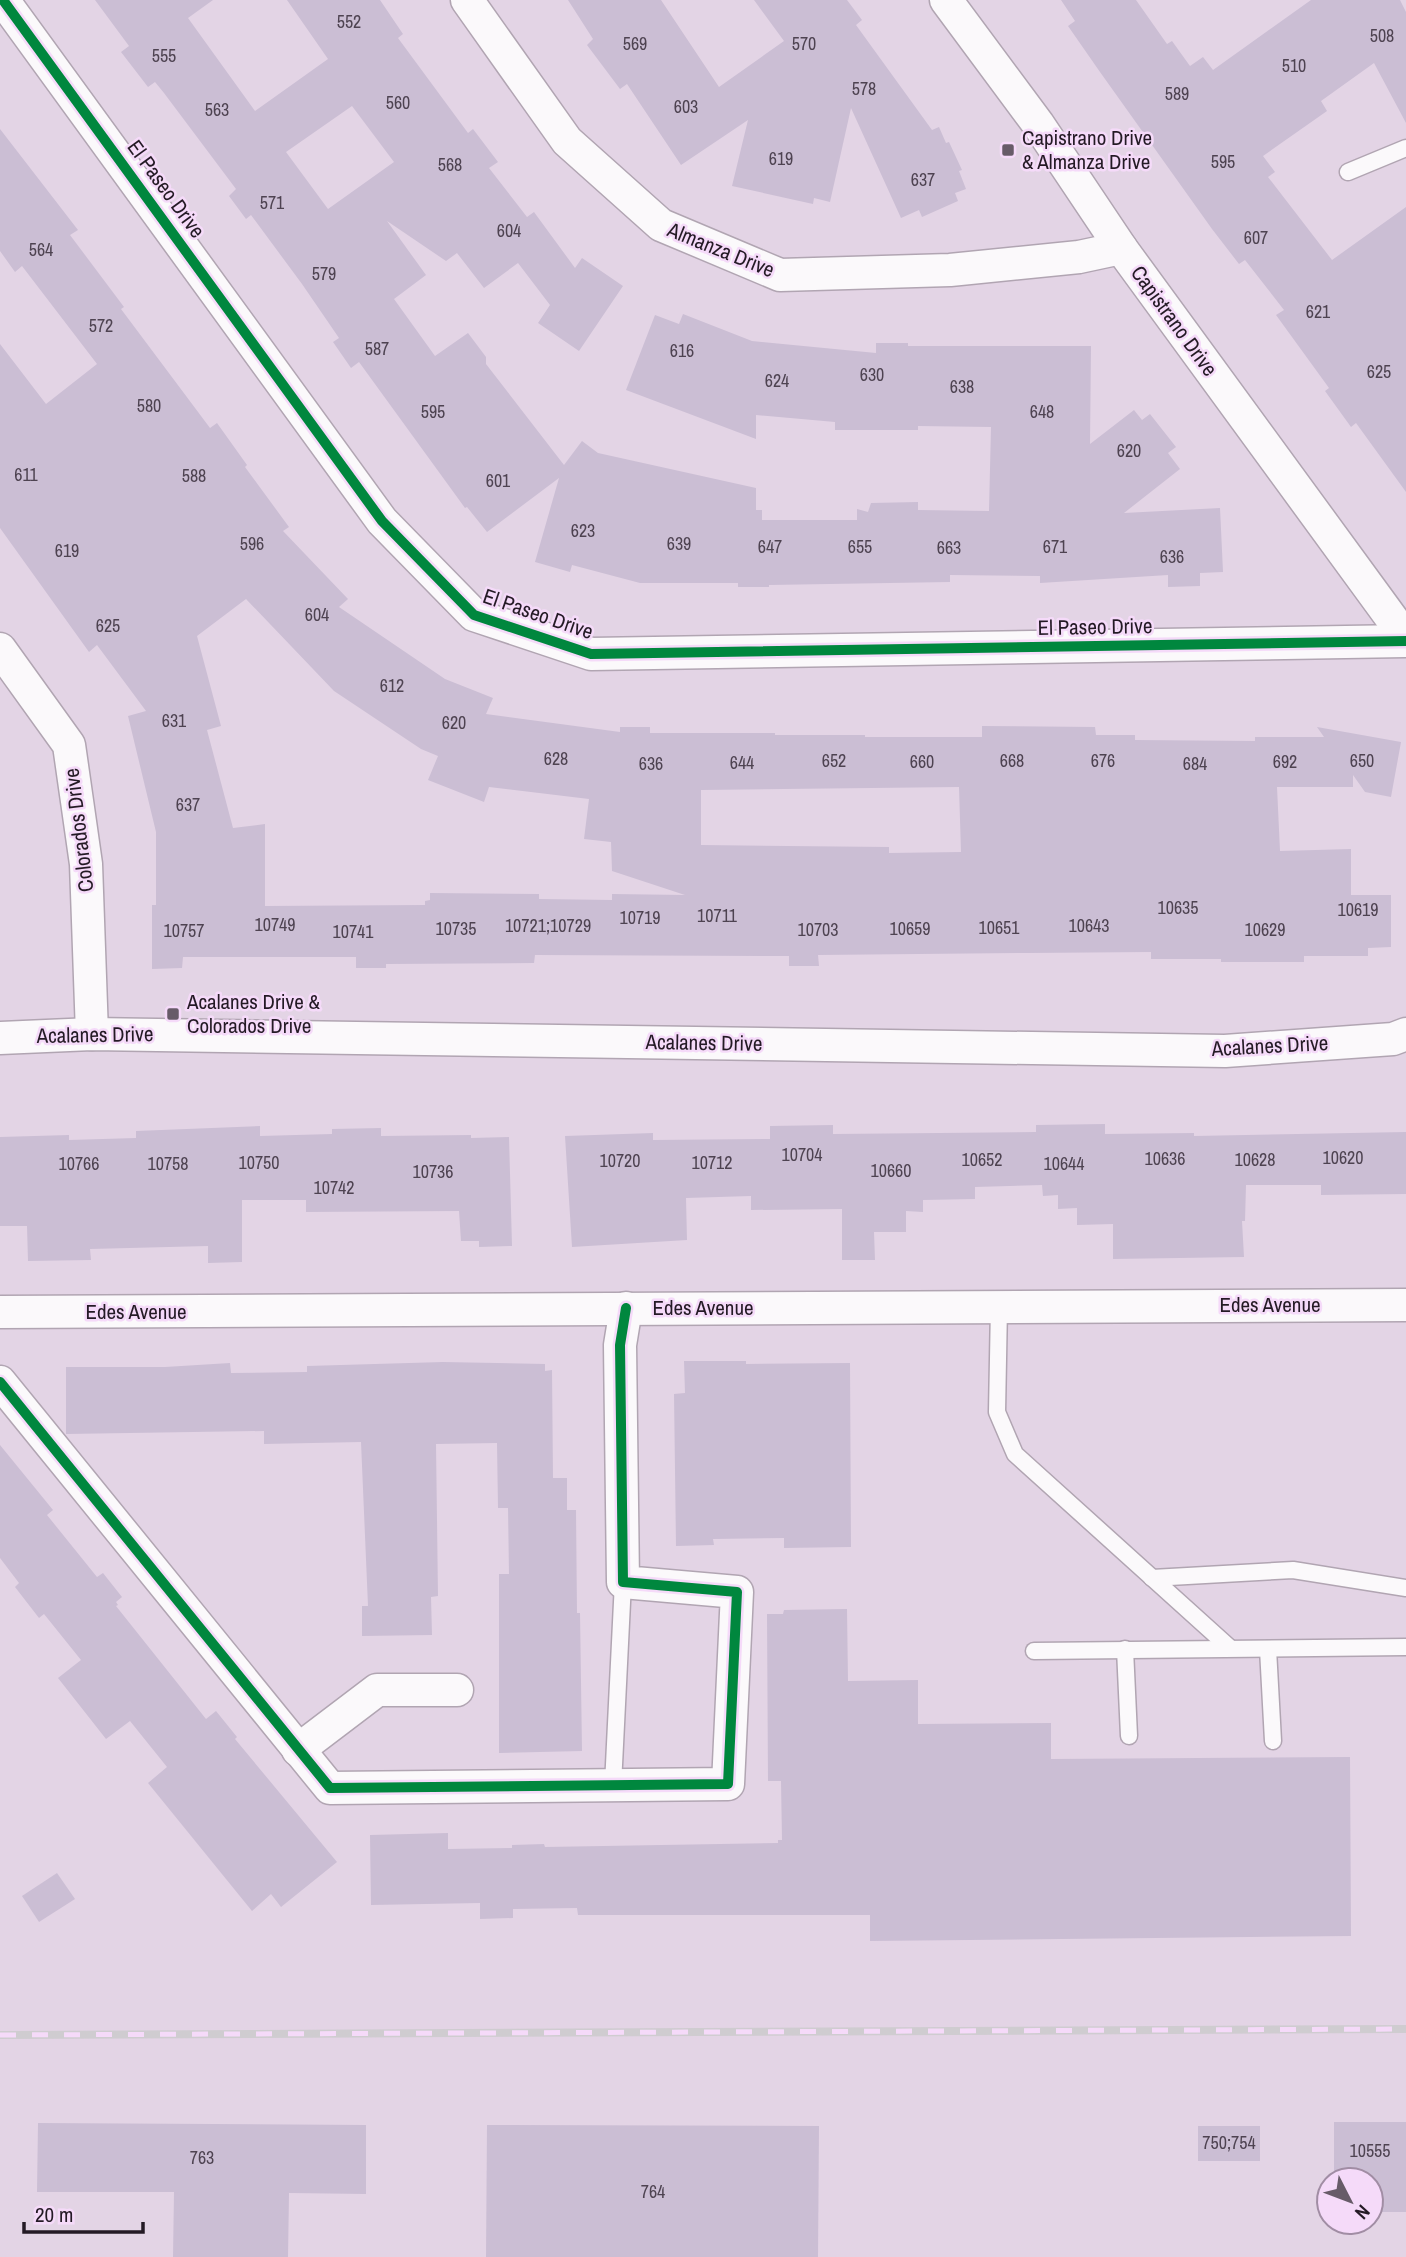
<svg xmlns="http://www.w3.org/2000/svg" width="1406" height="2257" font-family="'Archivo Narrow',sans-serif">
<rect width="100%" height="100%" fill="#e3d4e5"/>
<!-- building -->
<g fill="#cbbed4" fill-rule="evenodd">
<path d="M95,0H213L188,18L255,111L328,59L287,0H380L403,34L398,38L468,133L473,129L498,162L489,168L527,217L534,212L575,268L582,258L623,286L579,351L538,323L550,305L518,263L484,288L457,253L446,261L387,221L426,275L394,299L435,356L468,333L486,357V364L564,465L582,441L598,453L756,488V510H762V520H857V509L868,512L871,503L918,502V510L989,511L991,427L918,426V430H835V422L756,415V439L626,390L655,315L679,324L683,314L752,341L876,353V343H908V346H1091L1090,444L1134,410L1142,420L1150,414L1176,447L1168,453L1180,469L1124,513L1220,508L1223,572L1200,573V586L1168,587V575L1040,583V576L950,575V582L769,585V587H738V583H640L572,565L570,572L535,562L559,478L487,532L467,507L465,508L359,362L351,368L333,342L339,338L302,284L251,215L246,219L229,196L236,189L164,93L155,82L148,87L121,52L129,46ZM352,106L394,162L328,209L286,152Z"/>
<polygon points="568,0 661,0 719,87 784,41 754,0 847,0 862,20 856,25 932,130 939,127 946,143 949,142 962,170 959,171 966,189 955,193 958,201 922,217 919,210 901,218 851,108 830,202 814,198 813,204 732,186 748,120 681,165 627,84 620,89 587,45 593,39"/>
<polygon points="1061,0 1136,0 1167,44 1172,41 1190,66 1203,57 1213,70 1311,0 1400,0 1406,12 1406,123 1374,63 1321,101 1327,111 1263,156 1275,172 1268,177 1332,260 1406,207 1406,492 1356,423 1351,427 1325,391 1329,388 1276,315 1284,310 1245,260 1239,264 1212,229 1100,72 1068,26 1075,21"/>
<path d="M0,129L78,230L70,235L124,307L121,309L210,428L217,423L247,465L245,467L289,527L283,531L348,599L339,607L445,679L493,698L486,714L620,732V727H650V733H775V735H865V737H982V726L1095,727L1096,735H1135V740L1255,741V737H1324L1317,727L1401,742L1391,797L1365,792L1353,775V787H1277L1280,851L1351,849V895H1391V947L1368,948V956H1304V962H1221V959H1151V952L1028,953L818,955L819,966H789V956L535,955L534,963L386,964V968H356V957H183L182,968L152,969V905H156V832L128,716L146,711L97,645L89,652L0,528V344L46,404L97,364L22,266L15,272L0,251ZM246,599L334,691L421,749L438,756L428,780L484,802L489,787L589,799L584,839L611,842L612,871L685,895L612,894V900L539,899V894L430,893V900L425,901V905L265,906V824L233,828L207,730L221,726L197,636ZM959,787L961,852L889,853V847L701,845V790Z"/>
<polygon points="1105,1124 1105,1134 1194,1133 1194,1136 1406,1132 1406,1194 1321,1195 1321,1185 1246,1185 1245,1221 1242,1221 1244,1257 1113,1259 1113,1224 1077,1225 1077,1208 1058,1209 1058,1195 1043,1196 1042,1185 975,1187 975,1199 923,1200 923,1212 906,1211 906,1232 874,1232 875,1260 842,1260 842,1209 751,1210 751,1196 686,1198 687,1240 572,1247 565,1136 653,1133 653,1140 770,1139 770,1126 833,1125 833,1134 1036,1132 1036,1125"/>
<polygon points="260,1126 260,1136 332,1134 332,1129 381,1128 381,1136 471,1135 471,1138 509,1137 512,1246 479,1247 479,1241 461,1241 459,1211 306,1212 306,1200 242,1200 242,1262 208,1263 208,1246 90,1249 91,1260 28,1261 27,1226 0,1226 0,1137 69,1135 69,1140 136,1138 136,1131"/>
<polygon points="684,1361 746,1361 746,1364 850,1363 851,1547 784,1548 784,1538 713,1539 714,1545 676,1546 674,1394 685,1393"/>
<polygon points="443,1362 545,1364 545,1371 552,1370 553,1478 567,1478 567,1510 576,1510 577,1613 580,1613 582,1751 499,1753 499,1574 509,1574 508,1508 498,1508 497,1443 436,1444 438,1596 431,1597 432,1635 362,1636 362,1606 368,1606 361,1442 264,1444 264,1431 66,1434 66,1367 165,1367 230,1363 231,1373 307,1372 307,1366"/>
<polygon points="0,1445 53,1510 47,1515 97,1577 103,1573 122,1597 116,1602 118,1605 116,1606 206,1719 216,1711 237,1737 235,1739 337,1862 281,1907 271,1894 252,1911 148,1783 167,1767 130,1721 106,1739 58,1678 81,1660 44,1614 39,1618 15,1587 19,1583 0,1558"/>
<polygon points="847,1609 848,1681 918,1680 918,1724 1051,1723 1051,1759 1350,1757 1351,1936 870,1941 870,1915 578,1915 577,1908 513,1909 513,1918 480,1919 480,1903 371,1905 370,1835 448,1833 448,1849 512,1848 512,1845 544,1844 545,1847 778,1843 778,1840 782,1840 781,1781 768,1781 767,1614 783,1614 784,1610"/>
<polygon points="57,1873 75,1899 39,1922 22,1896"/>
<polygon points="1334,2122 1406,2122 1406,2212 1371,2212 1371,2180 1334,2180"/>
<polygon points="38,2123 366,2125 366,2194 289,2193 288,2257 173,2257 174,2192 37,2192"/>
<polygon points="487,2125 819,2126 818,2257 486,2257"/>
<rect x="1198" y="2126" width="62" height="35"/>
</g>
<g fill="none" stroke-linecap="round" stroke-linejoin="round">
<!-- service casing -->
<g stroke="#b1a5b2" stroke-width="19">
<g id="service">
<polyline points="1348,172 1406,148"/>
<polyline points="999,1306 997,1412 1015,1454 1230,1648"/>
<polyline points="1152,1578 1293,1570 1406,1588"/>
<polyline points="1125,1649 1129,1736"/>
<polyline points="1268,1649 1273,1741"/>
<polyline points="1034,1651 1406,1647"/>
<polyline points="613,1785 623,1582"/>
</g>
</g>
<!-- minor casing -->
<g stroke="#b1a5b2" stroke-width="35">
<g id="minor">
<polyline points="3,0 382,521 474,615 591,654 1406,641"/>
<polyline points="467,0 567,141 661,225 780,275 950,270 1079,257 1121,248"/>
<polyline points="946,0 1038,124 1121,248 1406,638"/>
<polyline points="0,649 69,745 86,864 92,1034"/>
<polyline points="0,1038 92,1034 1225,1051 1393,1039 1406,1034"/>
<polyline points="0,1312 1406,1305"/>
<polyline points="0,1382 330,1788 728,1784 737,1592 623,1582 620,1345 626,1308"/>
<polyline points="298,1750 377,1690 457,1690"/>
</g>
</g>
<!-- service -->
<use href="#service" stroke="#fbf9fb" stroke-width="16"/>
<!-- minor -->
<use href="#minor" stroke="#fbf9fb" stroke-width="32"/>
<!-- rail casing -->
<g stroke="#cfccd0" stroke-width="8">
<polyline id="rail" points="0,2035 1406,2029"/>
</g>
<!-- rail -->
<use href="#rail" stroke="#f5daf9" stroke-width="5" stroke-dasharray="16" stroke-linecap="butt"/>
<!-- cycleway casing -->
<g stroke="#f5daf9" stroke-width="15">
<g id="cycleway">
<polyline points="3,0 382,521 474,615 591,654 1406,641"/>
<polyline points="0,1382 330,1788 728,1784 737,1592 623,1582 620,1345 626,1308"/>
</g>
</g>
<!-- cycleway -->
<use href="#cycleway" stroke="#00873e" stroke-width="10"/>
</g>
<!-- markers -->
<g fill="#675b68" stroke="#f5daf9" stroke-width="2.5">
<rect x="1001" y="143" width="14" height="14" rx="3.5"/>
<rect x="166" y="1007" width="14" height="14" rx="3.5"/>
</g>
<g text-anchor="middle" stroke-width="5" stroke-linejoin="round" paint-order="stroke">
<!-- number labels -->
<g font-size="18" fill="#4e4351">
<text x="349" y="28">552</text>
<text x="1382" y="42">508</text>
<text x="635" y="50">569</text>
<text x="804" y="50">570</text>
<text x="164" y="62">555</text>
<text x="1294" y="72">510</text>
<text x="864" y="95">578</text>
<text x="1177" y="100">589</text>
<text x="398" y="109">560</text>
<text x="686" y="113">603</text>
<text x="217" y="116">563</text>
<text x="781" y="165">619</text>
<text x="1223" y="168">595</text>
<text x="450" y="171">568</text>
<text x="923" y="186">637</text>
<text x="272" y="209">571</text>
<text x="509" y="237">604</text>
<text x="1256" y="244">607</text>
<text x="41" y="256">564</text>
<text x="324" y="280">579</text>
<text x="1318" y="318">621</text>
<text x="101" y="332">572</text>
<text x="377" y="355">587</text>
<text x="682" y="357">616</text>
<text x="1379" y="378">625</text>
<text x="872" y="381">630</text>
<text x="777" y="387">624</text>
<text x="962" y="393">638</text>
<text x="149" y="412">580</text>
<text x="433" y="418">595</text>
<text x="1042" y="418">648</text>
<text x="1129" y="457">620</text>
<text x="26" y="481">611</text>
<text x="194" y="482">588</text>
<text x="498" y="487">601</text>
<text x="583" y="537">623</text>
<text x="252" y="550">596</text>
<text x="679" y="550">639</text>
<text x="770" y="553">647</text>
<text x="860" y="553">655</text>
<text x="1055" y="553">671</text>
<text x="949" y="554">663</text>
<text x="67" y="557">619</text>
<text x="1172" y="563">636</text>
<text x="317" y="621">604</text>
<text x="108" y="632">625</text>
<text x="392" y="692">612</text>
<text x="174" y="727">631</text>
<text x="454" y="729">620</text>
<text x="556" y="765">628</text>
<text x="834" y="767">652</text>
<text x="1012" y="767">668</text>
<text x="1103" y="767">676</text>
<text x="1362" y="767">650</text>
<text x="922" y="768">660</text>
<text x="1285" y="768">692</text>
<text x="742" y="769">644</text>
<text x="651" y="770">636</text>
<text x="1195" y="770">684</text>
<text x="188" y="811">637</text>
<text x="1178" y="914">10635</text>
<text x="1358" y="916">10619</text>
<text x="717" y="922">10711</text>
<text x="640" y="924">10719</text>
<text x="275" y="931">10749</text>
<text x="548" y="932">10721;10729</text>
<text x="1089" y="932">10643</text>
<text x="999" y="934">10651</text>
<text x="456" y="935">10735</text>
<text x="910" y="935">10659</text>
<text x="818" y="936">10703</text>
<text x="1265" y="936">10629</text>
<text x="184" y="937">10757</text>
<text x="353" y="938">10741</text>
<text x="802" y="1161">10704</text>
<text x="1343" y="1164">10620</text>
<text x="1165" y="1165">10636</text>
<text x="982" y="1166">10652</text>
<text x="1255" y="1166">10628</text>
<text x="620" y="1167">10720</text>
<text x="259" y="1169">10750</text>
<text x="712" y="1169">10712</text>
<text x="79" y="1170">10766</text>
<text x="168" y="1170">10758</text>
<text x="1064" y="1170">10644</text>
<text x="891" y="1177">10660</text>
<text x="433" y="1178">10736</text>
<text x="334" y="1194">10742</text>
<text x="1229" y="2149">750;754</text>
<text x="1370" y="2157">10555</text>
<text x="202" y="2164">763</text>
<text x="653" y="2198">764</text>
</g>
<!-- poi labels -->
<g font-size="21" fill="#241a25" stroke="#f5daf9" text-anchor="start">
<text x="1022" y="145">Capistrano Drive<tspan x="1022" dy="24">&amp; Almanza Drive</tspan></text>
<text x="187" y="1009">Acalanes Drive &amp;<tspan x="187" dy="24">Colorados Drive</tspan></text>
</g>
<!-- street labels -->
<g font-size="21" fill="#241a25" stroke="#f5daf9">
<text transform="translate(166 189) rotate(54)" y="7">El Paseo Drive</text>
<text transform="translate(721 250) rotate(22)" y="7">Almanza Drive</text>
<text transform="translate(1174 321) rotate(54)" y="7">Capistrano Drive</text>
<text transform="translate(538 614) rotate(19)" y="7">El Paseo Drive</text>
<text transform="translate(1095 627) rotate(-1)" y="7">El Paseo Drive</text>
<text transform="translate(79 830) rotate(-97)" y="7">Colorados Drive</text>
<text transform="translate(95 1035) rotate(-1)" y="7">Acalanes Drive</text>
<text transform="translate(704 1043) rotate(1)" y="7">Acalanes Drive</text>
<text transform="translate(1270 1046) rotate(-3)" y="7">Acalanes Drive</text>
<text x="1270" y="1312">Edes Avenue</text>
<text x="703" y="1315">Edes Avenue</text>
<text x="136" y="1319">Edes Avenue</text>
</g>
</g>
<!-- north arrow -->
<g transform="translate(1350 2201) rotate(132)"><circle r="33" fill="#f5daf9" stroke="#a18da4" stroke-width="2"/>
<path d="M0-5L12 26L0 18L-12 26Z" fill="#675b68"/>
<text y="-10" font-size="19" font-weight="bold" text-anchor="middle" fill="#241a25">N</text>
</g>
<!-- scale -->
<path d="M24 2222v10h119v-10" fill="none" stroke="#241a25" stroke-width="3.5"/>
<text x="35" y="2222" font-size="21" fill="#241a25" stroke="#f5daf9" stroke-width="5" paint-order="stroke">20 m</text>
</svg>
